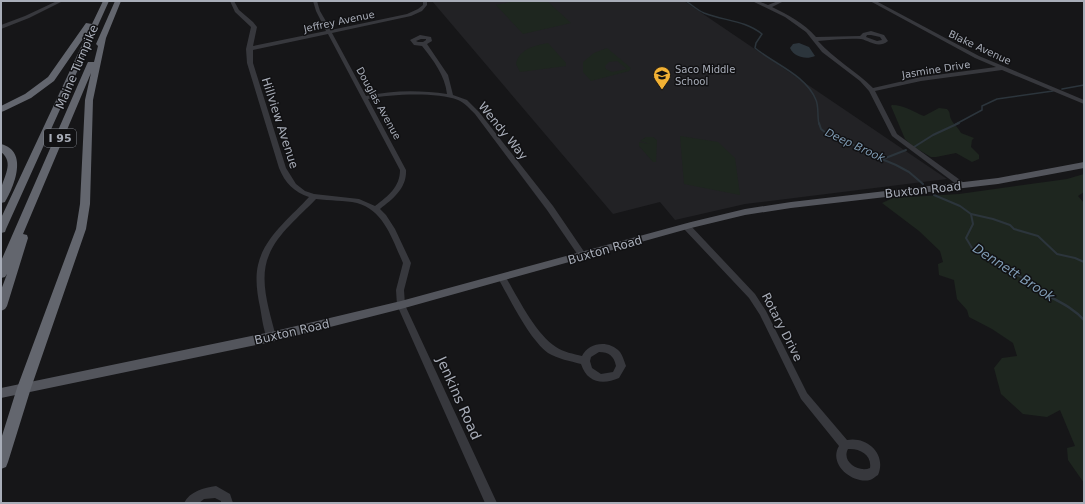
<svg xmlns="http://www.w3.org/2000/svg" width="1085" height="504" font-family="'DejaVu Sans',sans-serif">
<rect width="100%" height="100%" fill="#161618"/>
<!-- built -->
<polygon fill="#222225" points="432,1 684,1 947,179 745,204 675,220 660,202 613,214"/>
<!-- green -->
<g fill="#1e261f" fill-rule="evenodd">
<polygon points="515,1 547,1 571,23 523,34 496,5"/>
<path d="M548,43L566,63V66L520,72L516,64C518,50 535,45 548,43Z"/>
<path d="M607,48L631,68L629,71L591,81L583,72V62L594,53ZM617,61L627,69L612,72L606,69L605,66L609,62Z"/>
<path d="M892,105C905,105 913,112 924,116L939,108L947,109C951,113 949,115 951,119C953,124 958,127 961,133L974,138L972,140L971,147L979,155V159L972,162L956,153L936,157H931L914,147L905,139L891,106Z"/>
<polygon points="680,136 718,142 735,158 740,195 684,184"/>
<polygon points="646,137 653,137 657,140 656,162 653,162 639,146 639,142 650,144 640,141"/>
<polygon points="1084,174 1084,192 1078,196 1084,203 1084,483 1068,460 1067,448 1075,446 1060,410 1047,417 1023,414 1001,394 994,368 1002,358 1017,356 1013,343 992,329 969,317 967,310 957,299 954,280 939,275 938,264 943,262 940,251 919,231 882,203 893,198 959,194 1067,179"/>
</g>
<!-- water -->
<path fill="#2c353c" d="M799,43L809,47L815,56C806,60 794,57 790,48L793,44Z"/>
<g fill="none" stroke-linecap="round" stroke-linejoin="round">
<!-- stream-far2 -->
<g stroke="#2c353c" stroke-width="1.5">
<path d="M686,1C692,5 697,10 704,13C724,21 745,20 762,34L756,43L755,48C774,64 806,75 816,100C819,107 817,116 819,124"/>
<polyline points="1062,89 1084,85"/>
<polyline points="956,124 982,110 982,106 997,99 1053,91"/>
</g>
<!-- stream-far1 -->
<g stroke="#2c353c" stroke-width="2">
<polyline points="819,123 821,129 826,133 847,141 865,152 896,165 909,172 923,184"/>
<polyline points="914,147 933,135 959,123"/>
<polyline points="883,159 906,150"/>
<polyline points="934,195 960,206 971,214 993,219 1010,225 1014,229 1038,236 1057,254 1075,258 1084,262"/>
<polyline points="971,214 973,224 966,238 972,248 1021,277 1035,288"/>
</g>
<!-- stream -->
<path stroke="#2c353c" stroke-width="2.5" d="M1034,287C1050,299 1070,304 1084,320"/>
<!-- minor -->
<g fill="#37383d" fill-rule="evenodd">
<polygon points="57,1 63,1 29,18 1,29 1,25 25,16"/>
<path d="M230,1H234L239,10L253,22L257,27L253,46L326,31L316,11L313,1H317L320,11L331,30L407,14L418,9L423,5V1H427V5L422,11L411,16L332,33L366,96C392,90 421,90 447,94C445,75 433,60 422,46L414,45L410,40L420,35L431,37L432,41L427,44L448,75L453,95L467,100L479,112L553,206L587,256L586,258H580L547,210L475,114C470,109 465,103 458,100C437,92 391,94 368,99L406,170C407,188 393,199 380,209L386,215L395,229L411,263L404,290L405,305L497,503H485L397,305L396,290L403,263C393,241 384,210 357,203C344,200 330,201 316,199C300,216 278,233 269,255C258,280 270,312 276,337L274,340L271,341L268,340C263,330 262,317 260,307C257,293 255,278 258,265C264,237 291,217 309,197C294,192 285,183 279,168L247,63L246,49L251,27L235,12ZM328,34L400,170C400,187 388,196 375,206L359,199L314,194L305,191L296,184L286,168L253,63V50ZM421,39H426V40L423,42H418L416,41Z"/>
<path d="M752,1H758L768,5L778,1H784L772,7C788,15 804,23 816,37L860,36L863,33L871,31L884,35L888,41C878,49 870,41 861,39C847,38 832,40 818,41C834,59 856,71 873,88L921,77L996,67L975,58L870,1H876L979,56L1084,100V104L1002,70L921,81L875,91L897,134L967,185L963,187H960L892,136L869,91L860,81L822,52L806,32L785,17ZM867,35H871L880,37L882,40L877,41L866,37Z"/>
<path d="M687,224L690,225L755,294L766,311L807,393L847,440C867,436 887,454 878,475C876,476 873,479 870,480C852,484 828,464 839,446L801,399L760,315L749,298L684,229L683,227L684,225ZM848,449C860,448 872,455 870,468C859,473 841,462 848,449Z"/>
<path d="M502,275L505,276C517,296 536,335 556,347C563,352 574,354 582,356C589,342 609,340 620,352C623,356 624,361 626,366L619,378C603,385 587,383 581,364C570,361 558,359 548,353C529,339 511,301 499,280L498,278L499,276ZM599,352C609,352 614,356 616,366L613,372L601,374L592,368L590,361L591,357Z"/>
<path d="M216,486L230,494L233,503H221V501L215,498L204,499L199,503H184C190,491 204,488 216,486Z"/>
</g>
<!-- major -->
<polygon fill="#53555c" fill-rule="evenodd" points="1084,162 1084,168 998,184 791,208 745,215 691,228 401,309 271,342 1,398 1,388 271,332 401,301 691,222 745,209 791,202 998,178"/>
<!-- highway -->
<g fill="#63666e" fill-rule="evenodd">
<polygon points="103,1 109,1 6,229 5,232 1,233 1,218 89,30 54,81 31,98 4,111 1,112 1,106 25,94 48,77 86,23 92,24"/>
<polygon points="115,1 121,1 106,38 93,100 90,204 86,229 31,388 8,462 6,467 1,469 1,439 17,388 76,229 80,204 85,100 91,73 23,234 27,235 28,238 7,306 5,309 1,311 1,290 7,274 5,277 1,278 1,261 87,64 88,62 94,62 98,46 96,44"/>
<path d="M1,144C29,151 14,187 5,202L1,203C1,199 0,194 1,190C3,177 15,163 1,152Z"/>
</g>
</g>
<!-- icons -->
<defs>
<g id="school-pin" transform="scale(0.9)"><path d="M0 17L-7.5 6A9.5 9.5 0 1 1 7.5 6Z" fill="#f2b134" stroke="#111113"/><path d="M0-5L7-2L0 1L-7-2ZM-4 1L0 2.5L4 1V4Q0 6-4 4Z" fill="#111"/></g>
</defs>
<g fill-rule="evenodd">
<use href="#school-pin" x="662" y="75"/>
</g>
<g text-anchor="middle" stroke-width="3" stroke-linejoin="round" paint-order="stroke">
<!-- far-street labels -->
<g font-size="10" fill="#a8adb8" stroke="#111113">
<text transform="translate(339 21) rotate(-12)" y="4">Jeffrey Avenue</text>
<text transform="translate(980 47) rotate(25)" y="4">Blake Avenue</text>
<text transform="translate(936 69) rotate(-9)" y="4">Jasmine Drive</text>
<text transform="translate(379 103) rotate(61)" y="4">Douglas Avenue</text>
</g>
<!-- far-poi labels -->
<g font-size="10" fill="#a8adb8" stroke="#111113" text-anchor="start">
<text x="675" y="73">Saco Middle<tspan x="675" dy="12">School</tspan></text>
</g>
<!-- shield labels -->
<rect fill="#111113" stroke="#7b7e86" stroke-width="1" x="44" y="129" width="32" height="18" rx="3"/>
<g font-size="11" font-weight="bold" fill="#a8adb8">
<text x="60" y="142">I 95</text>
</g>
<!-- far-water labels -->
<g font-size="11" font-style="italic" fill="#7f9bb3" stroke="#111113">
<text transform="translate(855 145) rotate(25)" y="4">Deep Brook</text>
</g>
<!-- street labels -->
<g font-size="12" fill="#a8adb8" stroke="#111113">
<text transform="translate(77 67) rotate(-67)" y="4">Maine Turnpike</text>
<text transform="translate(280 123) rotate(72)" y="4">Hillview Avenue</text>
<text transform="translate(503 131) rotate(51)" y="4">Wendy Way</text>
<text transform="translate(923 190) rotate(-6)" y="4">Buxton Road</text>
<text transform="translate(605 250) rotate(-16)" y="4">Buxton Road</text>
<text transform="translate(782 327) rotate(63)" y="4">Rotary Drive</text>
<text transform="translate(292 332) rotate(-13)" y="4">Buxton Road</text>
</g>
<!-- water labels -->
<g font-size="13" font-style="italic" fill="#7f9bb3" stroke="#111113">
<text transform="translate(1014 272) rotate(33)" y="5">Dennett Brook</text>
</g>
<!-- near-street labels -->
<g font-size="14" fill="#a8adb8" stroke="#111113">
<text transform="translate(459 398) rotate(66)" y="5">Jenkins Road</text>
</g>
</g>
<!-- border -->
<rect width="1085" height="504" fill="none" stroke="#a8adb8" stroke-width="4"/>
</svg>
